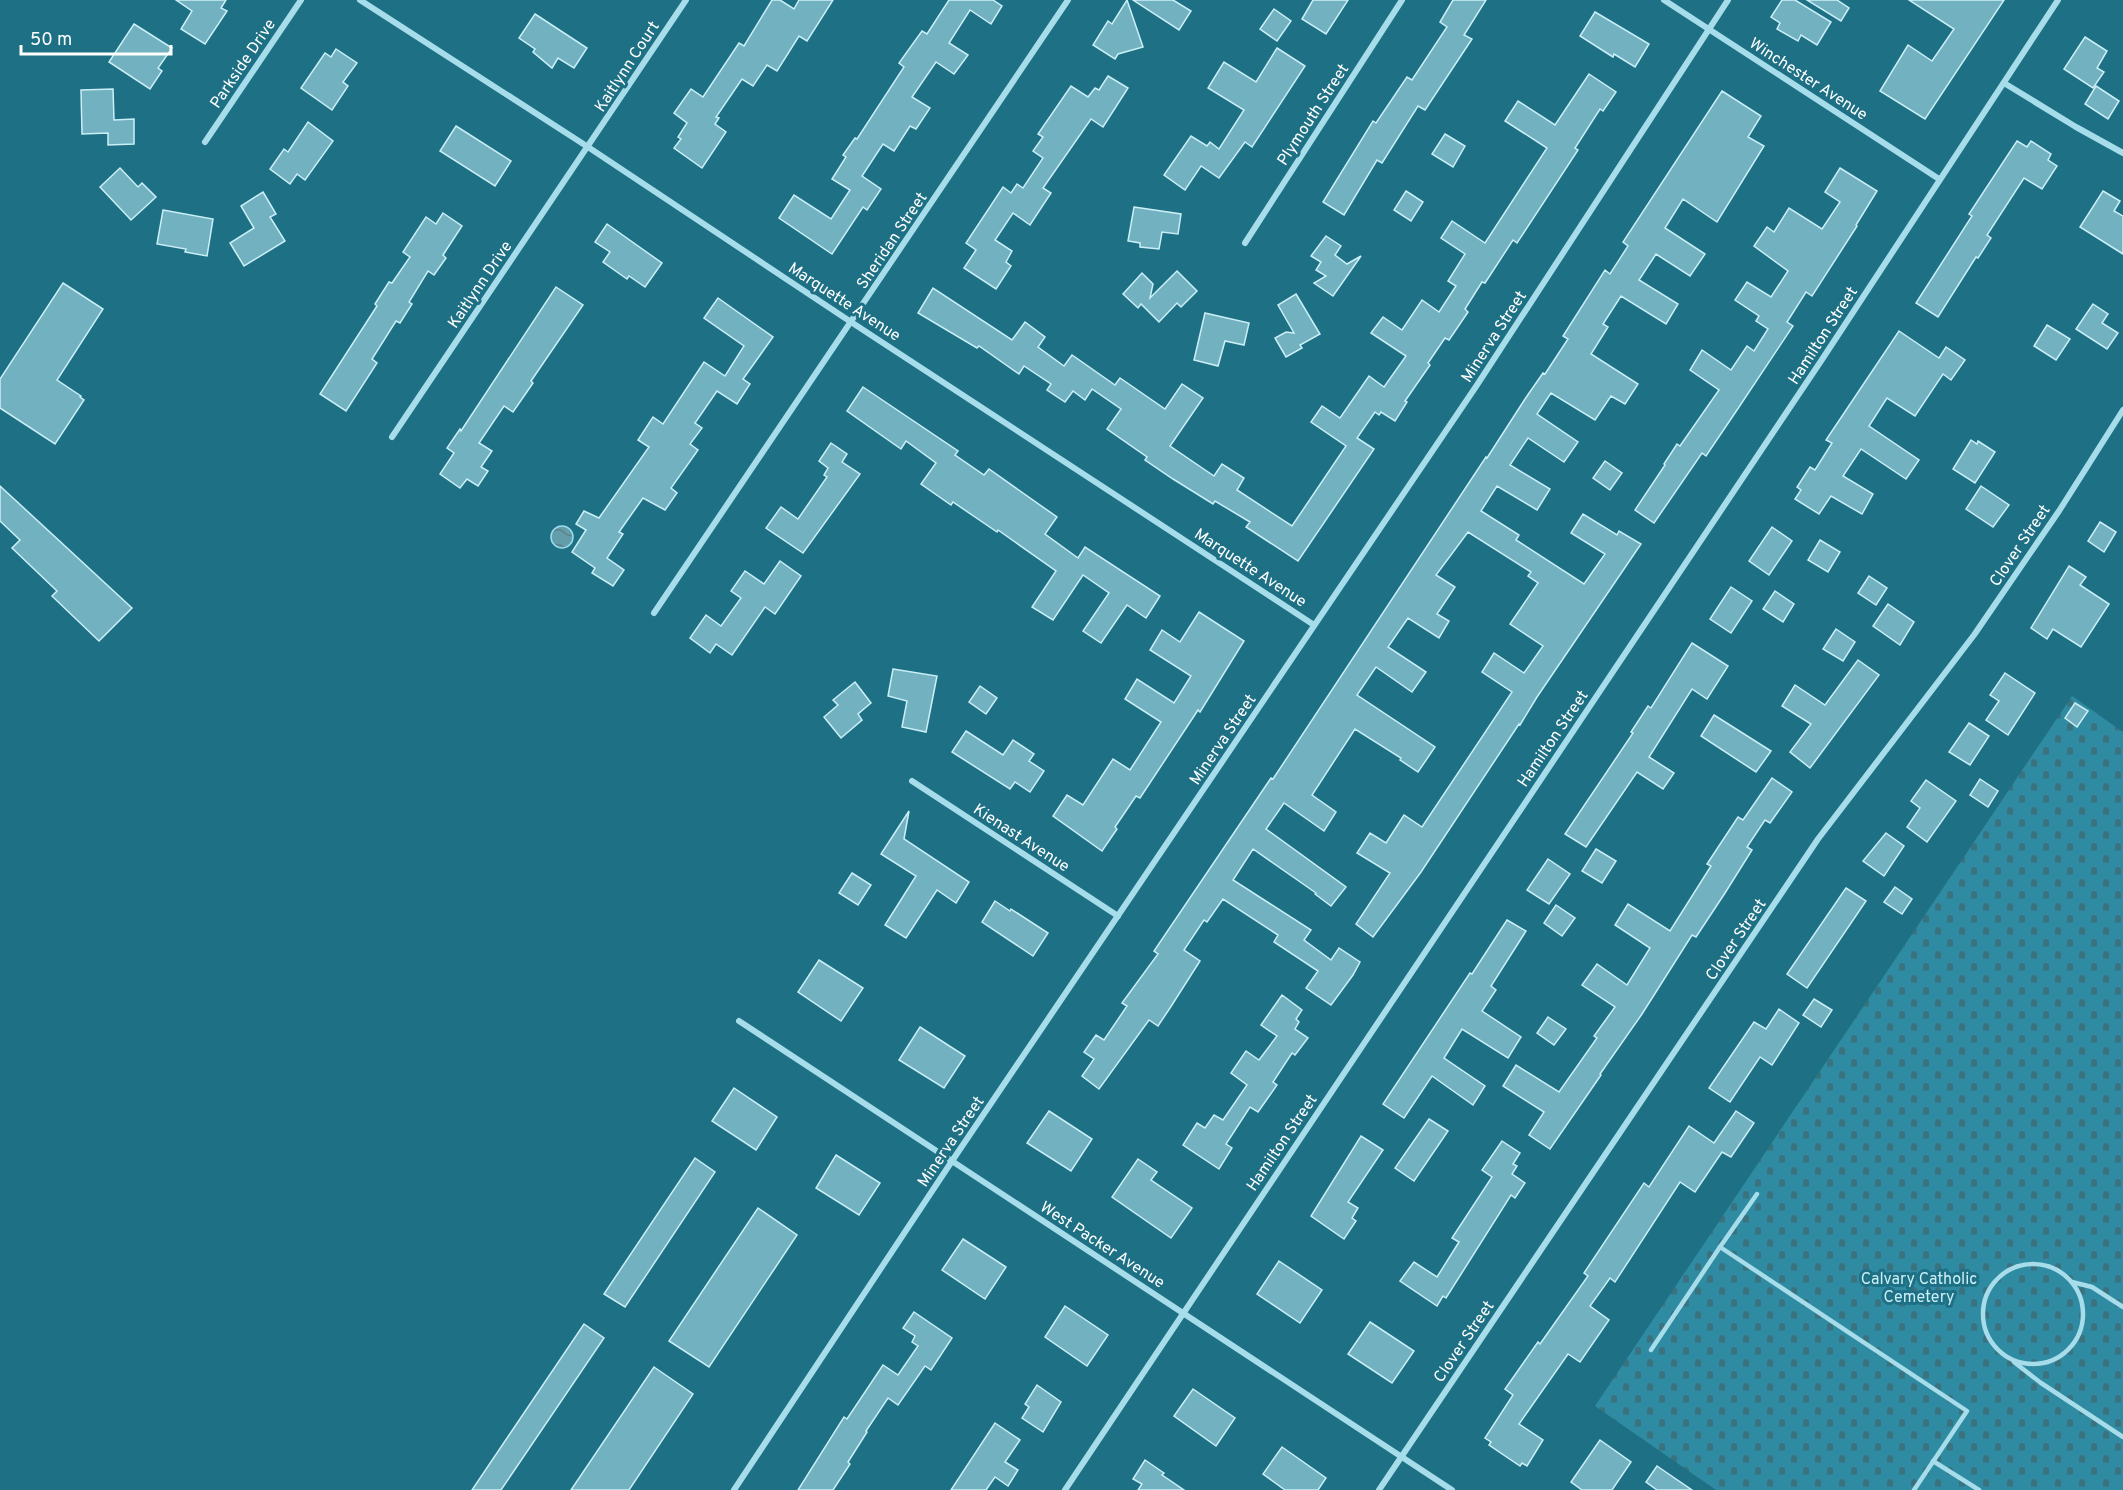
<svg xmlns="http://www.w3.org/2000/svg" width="2123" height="1490" font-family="Overpass,sans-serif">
<defs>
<pattern id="cemetery-stones" width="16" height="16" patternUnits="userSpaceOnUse" patternTransform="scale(1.5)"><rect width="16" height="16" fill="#2f8ba2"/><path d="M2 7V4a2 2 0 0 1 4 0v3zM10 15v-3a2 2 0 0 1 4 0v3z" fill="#3b7280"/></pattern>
<pattern id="water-waves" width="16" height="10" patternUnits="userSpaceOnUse" patternTransform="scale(1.5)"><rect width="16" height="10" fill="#649daa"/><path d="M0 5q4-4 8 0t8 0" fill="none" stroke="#5c8189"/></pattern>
</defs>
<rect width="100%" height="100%" fill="#1e7085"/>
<!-- cemetery -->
<polygon fill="url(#cemetery-stones)" points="2072,696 2123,732 2123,1490 1716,1490 1595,1406"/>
<!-- water -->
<circle fill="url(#water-waves)" stroke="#9addec" stroke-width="1.5" cx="562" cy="537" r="11"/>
<!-- building -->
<g fill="#71b1c0" stroke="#cbeff7" stroke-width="1.5">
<polygon points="176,0 226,0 221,8 227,11 205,44 181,29 192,11"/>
<polygon points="772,0 780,0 794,9 799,0 833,0 807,41 799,36 777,71 767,65 753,86 742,79 716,117 719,118 715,124 726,132 702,168 674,148 681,139 678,137 687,123 674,113 691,89 703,97 739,43 744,46"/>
<polygon points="949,0 993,0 1002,6 991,24 970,10 949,43 968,55 954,74 936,62 912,97 930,108 916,129 910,126 894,151 883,144 862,176 881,189 867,210 863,207 832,254 779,218 794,195 831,219 850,190 832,179 846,157 843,155 855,138 857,139 904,67 899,63 922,31 927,34"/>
<polygon points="1127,0 1143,47 1118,54 1115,59 1093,45 1108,21 1112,24"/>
<polygon points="1133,0 1173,0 1191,11 1179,30"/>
<polygon points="1313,0 1348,0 1326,34 1302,19"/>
<polygon points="1453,0 1486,0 1464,35 1472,39 1425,110 1418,106 1382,163 1377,160 1344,215 1323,202 1373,121 1376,123 1407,77 1412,80 1447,27 1440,22"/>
<polygon points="1782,0 1795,0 1831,22 1817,45 1801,35 1798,41 1777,29 1780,23 1771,17"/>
<polygon points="1807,0 1837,0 1849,8 1841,21"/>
<polygon points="1909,0 2004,0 1925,119 1880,91 1908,45 1932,61 1954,29"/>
<polygon points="1274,9 1291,21 1277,41 1260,29"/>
<polygon points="1595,12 1649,44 1635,67 1614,54 1613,57 1580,36"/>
<polygon points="535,14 587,48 574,68 558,58 552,68 533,52 535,49 519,38"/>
<polygon points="134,24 172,48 158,68 162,71 150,89 109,62"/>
<polygon points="2085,37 2107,51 2097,68 2104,72 2093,88 2064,69"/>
<polygon points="1277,48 1305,66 1252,147 1245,142 1219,178 1201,166 1185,190 1164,175 1191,136 1207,146 1210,142 1219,149 1244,110 1208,88 1224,62 1256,82"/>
<polygon points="336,49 357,63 343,82 348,86 332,110 301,88 325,53 331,57"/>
<polygon points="1589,74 1616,92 1603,111 1600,109 1575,148 1578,150 1517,243 1513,240 1485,283 1482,282 1465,309 1468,312 1449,340 1445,338 1428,363 1430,365 1405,401 1407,402 1395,421 1381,412 1379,415 1375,412 1357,438 1374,449 1298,561 1246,527 1250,522 1215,501 1213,504 1173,479 1145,460 1147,457 1107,429 1121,409 1092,389 1085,400 1073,391 1065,402 1047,390 1051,384 1024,366 1019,374 979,346 977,348 918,313 933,288 1012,340 1025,322 1045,337 1038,347 1064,366 1072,355 1115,385 1120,378 1165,409 1182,384 1203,398 1170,446 1214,476 1222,464 1244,478 1237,490 1292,526 1346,446 1311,422 1322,406 1340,418 1369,376 1384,387 1406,356 1371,333 1383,317 1402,330 1422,300 1439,312 1456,286 1448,281 1465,254 1441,238 1452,221 1485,243 1547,148 1505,121 1518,101 1555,125"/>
<polygon points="1108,76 1128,88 1103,127 1091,119 1043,188 1051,193 1030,225 1013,213 995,240 1012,251 1006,262 1011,266 996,289 964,268 976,250 966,243 1003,187 1011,193 1017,184 1023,188 1043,158 1033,151 1043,137 1038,134 1071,86 1088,97 1095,88 1099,90"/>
<polygon points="2096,86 2119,101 2108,119 2085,104"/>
<polygon points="113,89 114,120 134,119 134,144 108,145 108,133 82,134 81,90"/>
<polygon points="1722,91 1761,116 1748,137 1764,146 1717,222 1683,199 1665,228 1705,254 1690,276 1656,254 1639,280 1678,304 1666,324 1621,296 1603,324 1608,327 1591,354 1638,384 1625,404 1611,396 1595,420 1551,393 1537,414 1578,442 1564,462 1528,438 1510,465 1550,489 1537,510 1497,486 1481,511 1519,535 1516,540 1584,584 1605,554 1571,533 1583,514 1617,535 1619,531 1641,544 1537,697 1520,725 1519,724 1421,872 1373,937 1356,924 1390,873 1357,853 1370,833 1386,843 1404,815 1422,827 1512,692 1482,672 1494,653 1524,673 1543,646 1510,624 1538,583 1528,576 1531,572 1468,532 1436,575 1455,587 1437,614 1449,621 1439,638 1408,618 1388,647 1426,672 1412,692 1376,667 1357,695 1435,747 1418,772 1400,760 1401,758 1355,729 1312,795 1336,812 1324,831 1284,803 1266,829 1346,887 1331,906 1315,894 1316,893 1253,849 1233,880 1311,930 1304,940 1331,960 1339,948 1360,962 1353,975 1331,1005 1306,988 1318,971 1274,942 1278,935 1223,899 1207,922 1204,920 1184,950 1200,961 1170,1008 1158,1026 1149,1020 1099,1089 1082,1076 1094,1059 1084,1052 1096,1035 1104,1040 1127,1006 1122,1003 1158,954 1154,951 1271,778 1273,779 1486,457 1487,458 1525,399 1543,373 1545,374 1568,339 1563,336 1605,270 1610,274 1628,246 1623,242"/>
<polygon points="308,122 333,141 305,180 297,174 290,184 270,169 284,149 288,152"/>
<polygon points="456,126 511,161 495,186 440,151"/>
<polygon points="1445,134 1465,146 1453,167 1432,154"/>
<polygon points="2017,141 2027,147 2031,141 2051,154 2048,160 2057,166 2042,189 2024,178 1987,235 1991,238 1978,258 1976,257 1938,317 1916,303 1972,216 1969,214"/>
<polygon points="120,168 138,187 142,183 156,197 131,220 100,187"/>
<polygon points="1840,168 1877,191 1856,225 1857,226 1812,296 1806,292 1787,322 1793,326 1737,410 1706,456 1702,453 1654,523 1635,510 1665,465 1664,464 1677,444 1680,446 1719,390 1690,370 1702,350 1731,370 1747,346 1754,351 1768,329 1756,321 1759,316 1735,300 1747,282 1771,297 1788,271 1754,246 1767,227 1774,232 1789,208 1822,229 1840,202 1825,192"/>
<polygon points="1406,191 1423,202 1411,221 1394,210"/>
<polygon points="2103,191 2120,201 2114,211 2123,216 2123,254 2080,227"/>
<polygon points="263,192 276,214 270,217 285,241 244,266 230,243 254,228 241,206"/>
<polygon points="1134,207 1181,214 1178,234 1162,232 1159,249 1140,247 1140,243 1128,241"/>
<polygon points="163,210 213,219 207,256 185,252 186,249 157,244"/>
<polygon points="443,213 462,226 443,255 446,258 434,275 428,271 409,302 412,304 400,323 396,321 372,359 377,363 346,411 320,394 377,306 375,304 389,282 392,283 410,257 403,252 426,217 436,224"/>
<polygon points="607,224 662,263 645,287 629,276 627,279 603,262 610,252 595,242"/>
<polygon points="1326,236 1341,246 1335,255 1347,264 1361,256 1333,296 1314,283 1326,276 1316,270 1321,262 1311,256"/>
<polygon points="1177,271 1197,291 1181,307 1177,303 1159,322 1141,304 1138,308 1123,294 1142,273 1153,284 1150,298"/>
<polygon points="63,283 103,309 57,380 81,396 80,397 84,400 55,444 0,408 0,379"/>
<polygon points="556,287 583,305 531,381 533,383 513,412 504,406 479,443 492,451 481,467 488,471 478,486 467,479 460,488 440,474 454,453 447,448 460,429 461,431"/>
<polygon points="1296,294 1320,334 1300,345 1302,348 1286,357 1275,338 1286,332 1294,333 1278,305"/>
<polygon points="718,298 773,337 743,379 750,384 737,404 717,391 695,423 702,428 690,444 698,450 671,488 677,493 665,510 643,498 619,532 623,534 607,558 624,570 613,586 592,573 595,568 572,552 586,530 576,524 584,511 599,518 649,447 638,440 653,417 663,424 704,362 725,376 744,346 704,318"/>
<polygon points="2093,304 2108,314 2102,323 2118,333 2107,349 2076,329"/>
<polygon points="1205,313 1249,323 1244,345 1225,341 1218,366 1194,360"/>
<polygon points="2047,325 2070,339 2056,360 2034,346"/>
<polygon points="1899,331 1939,358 1946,347 1965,360 1951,380 1943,374 1915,416 1887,398 1869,426 1919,460 1906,479 1861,449 1843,476 1873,494 1862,514 1831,496 1819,514 1795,499 1801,490 1797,487 1810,467 1815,470 1832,443 1826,440"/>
<polygon points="863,387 958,451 955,455 984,475 989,469 1057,517 1045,534 1078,558 1085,547 1160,596 1146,618 1127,605 1101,643 1083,631 1109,593 1083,575 1053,620 1032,607 1056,571 998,530 997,532 953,502 951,505 921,484 936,463 906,441 901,449 847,411"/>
<polygon points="1971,440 1977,444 1978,441 1995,452 1975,483 1953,469"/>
<polygon points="831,443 847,454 842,462 860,474 803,553 766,528 781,507 798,519 827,477 824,475 828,468 819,461"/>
<polygon points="1605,461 1622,473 1610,490 1593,478"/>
<polygon points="0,486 132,608 99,641 52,596 57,591 12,548 20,540 0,521"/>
<polygon points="1981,486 2009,505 1993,527 1966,509"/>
<polygon points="2100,522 2116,532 2104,552 2088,541"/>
<polygon points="1772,527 1792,541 1769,575 1749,561"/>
<polygon points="1820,540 1840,552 1828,572 1808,560"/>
<polygon points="780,561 801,576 775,614 765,607 732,655 716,644 710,653 690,638 706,615 721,626 741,598 731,591 745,571 764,584"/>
<polygon points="2069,566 2086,577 2080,585 2109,604 2081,647 2053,629 2047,639 2031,628"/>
<polygon points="1869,576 1887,588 1876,605 1858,593"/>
<polygon points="1731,587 1752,601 1731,633 1710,619"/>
<polygon points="1775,591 1794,604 1783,622 1763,609"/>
<polygon points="1888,604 1914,622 1900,645 1873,626"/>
<polygon points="1199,612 1244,641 1200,712 1198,710 1140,798 1136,796 1115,827 1117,829 1102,851 1053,816 1067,795 1083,805 1113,759 1130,770 1161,722 1125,699 1137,679 1174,703 1191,676 1150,650 1162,630 1180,642"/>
<polygon points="1836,629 1855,642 1843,661 1823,649"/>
<polygon points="1692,643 1728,666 1707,699 1692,689 1649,757 1674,773 1663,789 1637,772 1586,847 1565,834 1633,733 1631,732 1648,706 1651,708"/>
<polygon points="1858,660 1879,675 1810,768 1790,752 1811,724 1782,706 1795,685 1825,705"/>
<polygon points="893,669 937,676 926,732 902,727 907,701 888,696"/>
<polygon points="2005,673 2035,693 2008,735 1986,720 1999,701 1990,695"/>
<polygon points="855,682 871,703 858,714 862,720 841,738 824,717 838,705 833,700"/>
<polygon points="980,686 997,698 986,714 969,702"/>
<polygon points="2075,703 2088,711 2077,727 2065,718"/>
<polygon points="1714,715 1771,751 1756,772 1701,736"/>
<polygon points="1969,723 1989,736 1970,765 1949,752"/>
<polygon points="966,731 1003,755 1013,740 1034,754 1029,761 1044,771 1030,792 1015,782 1010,789 952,752"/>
<polygon points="1772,778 1792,792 1770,823 1765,820 1747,847 1752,850 1725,893 1696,937 1692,935 1642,1014 1600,1074 1601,1075 1550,1149 1529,1135 1544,1112 1503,1086 1516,1065 1559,1092 1597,1038 1594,1036 1615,1007 1582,985 1597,964 1627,985 1650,948 1615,925 1628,904 1670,931 1711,866 1707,864 1738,817 1743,820"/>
<polygon points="1980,779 1998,791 1988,807 1970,795"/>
<polygon points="1926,780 1956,801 1927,842 1907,827 1920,808 1911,801"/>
<polygon points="909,811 904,839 969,882 956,903 937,890 906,938 885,925 916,876 881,854"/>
<polygon points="1886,833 1904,846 1884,876 1863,861"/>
<polygon points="1596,849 1616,861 1602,883 1582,871"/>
<polygon points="1548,859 1570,874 1549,904 1527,890"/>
<polygon points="852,873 871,885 858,905 839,893"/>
<polygon points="1895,887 1912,899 1902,914 1884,902"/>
<polygon points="1846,888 1866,901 1807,988 1787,974"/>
<polygon points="995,901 1010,911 1011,909 1048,933 1033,956 982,922"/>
<polygon points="1556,905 1575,918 1562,936 1544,923"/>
<polygon points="1507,920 1526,931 1491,986 1496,990 1482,1011 1521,1037 1508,1058 1462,1029 1444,1058 1485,1086 1473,1105 1432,1076 1404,1118 1383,1104 1470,973 1472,974"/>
<polygon points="819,960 863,988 841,1021 798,992"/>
<polygon points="1282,995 1302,1010 1296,1019 1299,1022 1295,1029 1308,1038 1295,1055 1292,1053 1273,1082 1277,1085 1258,1112 1250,1107 1226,1144 1232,1148 1219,1169 1183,1145 1197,1123 1205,1128 1214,1115 1223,1120 1247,1085 1231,1073 1246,1051 1259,1060 1277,1036 1261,1025"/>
<polygon points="1814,999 1832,1010 1821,1027 1803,1015"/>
<polygon points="1779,1009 1799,1023 1772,1065 1760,1057 1730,1102 1709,1088 1754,1022 1766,1029"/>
<polygon points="1548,1017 1566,1029 1554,1045 1537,1033"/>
<polygon points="920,1027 965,1056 944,1088 899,1060"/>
<polygon points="734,1088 777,1117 756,1150 712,1121"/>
<polygon points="1049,1111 1092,1139 1071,1171 1027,1143"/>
<polygon points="1736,1111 1754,1123 1731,1157 1722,1152 1695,1192 1680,1182 1615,1282 1610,1278 1590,1306 1609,1320 1580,1362 1568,1354 1519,1424 1543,1440 1527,1466 1522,1463 1520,1466 1489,1445 1491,1442 1485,1438 1513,1395 1505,1389 1538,1342 1540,1344 1588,1276 1584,1273 1644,1183 1649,1187 1689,1126 1714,1143"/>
<polygon points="1429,1119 1448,1131 1414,1181 1395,1168"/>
<polygon points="1361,1136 1383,1150 1348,1202 1358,1208 1352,1218 1356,1221 1344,1239 1311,1216"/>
<polygon points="1502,1141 1520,1153 1513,1164 1517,1166 1512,1174 1525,1183 1515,1198 1511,1195 1446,1298 1443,1296 1437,1306 1400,1281 1414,1262 1437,1277 1459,1242 1452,1238 1492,1177 1482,1170"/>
<polygon points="836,1155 880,1183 859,1215 816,1188"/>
<polygon points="695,1158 715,1172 625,1307 604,1294"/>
<polygon points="1138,1159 1157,1172 1151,1180 1192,1208 1171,1238 1112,1197"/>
<polygon points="758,1208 797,1235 709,1367 669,1341"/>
<polygon points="963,1239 1006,1267 985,1299 942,1270"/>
<polygon points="1279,1261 1322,1290 1300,1323 1257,1294"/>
<polygon points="1065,1306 1108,1335 1087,1366 1045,1337"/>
<polygon points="914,1312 952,1338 931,1370 925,1366 898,1405 888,1398 866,1431 867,1432 848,1462 850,1464 833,1490 798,1490 844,1417 847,1419 883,1365 898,1375 918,1346 912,1342 915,1336 903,1328"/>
<polygon points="1370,1322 1414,1351 1392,1383 1348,1354"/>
<polygon points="584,1324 604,1338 501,1490 472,1490"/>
<polygon points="654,1367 693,1394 629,1490 571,1490"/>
<polygon points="1037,1385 1061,1402 1043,1432 1022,1418 1029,1407 1025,1404"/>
<polygon points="1193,1389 1235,1418 1216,1446 1174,1416"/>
<polygon points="995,1423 1020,1440 1005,1462 1018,1470 1008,1486 995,1477 986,1490 951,1490"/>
<polygon points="1600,1440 1631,1462 1612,1490 1582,1490 1571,1482"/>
<polygon points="1282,1447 1326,1478 1318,1490 1285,1490 1263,1474"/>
<polygon points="1145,1460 1164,1473 1162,1475 1184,1490 1138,1490 1142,1484 1133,1479"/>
<polygon points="1657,1466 1692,1490 1657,1490 1646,1482"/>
</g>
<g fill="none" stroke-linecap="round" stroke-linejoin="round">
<!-- lane -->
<g stroke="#a7ddea" stroke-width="4.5">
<polyline points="1757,1194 1720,1247 1967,1411 1914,1490"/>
<circle cx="2033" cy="1314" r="50"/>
<polyline points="2072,1282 2092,1287 2123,1307"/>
<polyline points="1651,1350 1720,1247"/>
<polyline points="2014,1362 2041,1383 2123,1437"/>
<polyline points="1933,1461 1979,1490"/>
</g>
<!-- street -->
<g stroke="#a7ddea" stroke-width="6">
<polyline points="360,0 588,147 851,322 1314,625"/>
<polyline points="1664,0 1939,179"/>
<polyline points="2004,83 2076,127 2123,153"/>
<polyline points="205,142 301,0"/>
<polyline points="1245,243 1402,0"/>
<polyline points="392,437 686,0"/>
<polyline points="654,613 1068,0"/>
<polyline points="912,781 1118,916"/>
<polyline points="739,1021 1452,1490"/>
<polyline points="734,1490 952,1161 1477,385 1728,0"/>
<polyline points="1065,1490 1821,361 2058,0"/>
<polyline points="1379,1490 1818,839 1974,635 2059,511 2123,410"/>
</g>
</g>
<g text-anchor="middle" stroke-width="6" stroke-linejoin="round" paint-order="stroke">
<!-- street labels -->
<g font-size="16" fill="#fff" stroke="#1e7085">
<text transform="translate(242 63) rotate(-56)" y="6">Parkside Drive</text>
<text transform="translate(626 66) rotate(-57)" y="6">Kaitlynn Court</text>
<text transform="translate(1809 78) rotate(33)" y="6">Winchester Avenue</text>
<text transform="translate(1312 114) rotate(-57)" y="6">Plymouth Street</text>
<text transform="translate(891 240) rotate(-56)" y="6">Sheridan Street</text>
<text transform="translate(479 284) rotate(-56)" y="6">Kaitlynn Drive</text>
<text transform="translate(845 301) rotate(33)" y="6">Marquette Avenue</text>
<text transform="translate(1822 335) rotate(-57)" y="6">Hamilton Street</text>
<text transform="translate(1493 336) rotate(-57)" y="6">Minerva Street</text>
<text transform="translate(2019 545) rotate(-56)" y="6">Clover Street</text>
<text transform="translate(1251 567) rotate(33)" y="6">Marquette Avenue</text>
<text transform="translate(1552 738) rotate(-56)" y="6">Hamilton Street</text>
<text transform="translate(1222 739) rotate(-56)" y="6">Minerva Street</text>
<text transform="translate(1022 837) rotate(33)" y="6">Kienast Avenue</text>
<text transform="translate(1735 939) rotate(-56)" y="6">Clover Street</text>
<text transform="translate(950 1141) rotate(-56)" y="6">Minerva Street</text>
<text transform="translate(1281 1142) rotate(-56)" y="6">Hamilton Street</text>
<text transform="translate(1103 1244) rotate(33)" y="6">West Packer Avenue</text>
<text transform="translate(1463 1341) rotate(-56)" y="6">Clover Street</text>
</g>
<!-- park labels -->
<g font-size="16" fill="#cbeff7" stroke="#1e7085">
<text x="1919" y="1284">Calvary Catholic<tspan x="1919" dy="18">Cemetery</tspan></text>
</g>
</g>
<!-- scale -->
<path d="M21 45v9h150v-9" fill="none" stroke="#ffffff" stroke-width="3"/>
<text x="30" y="45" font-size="18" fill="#ffffff" stroke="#1e7085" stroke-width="4.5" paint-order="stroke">50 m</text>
</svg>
